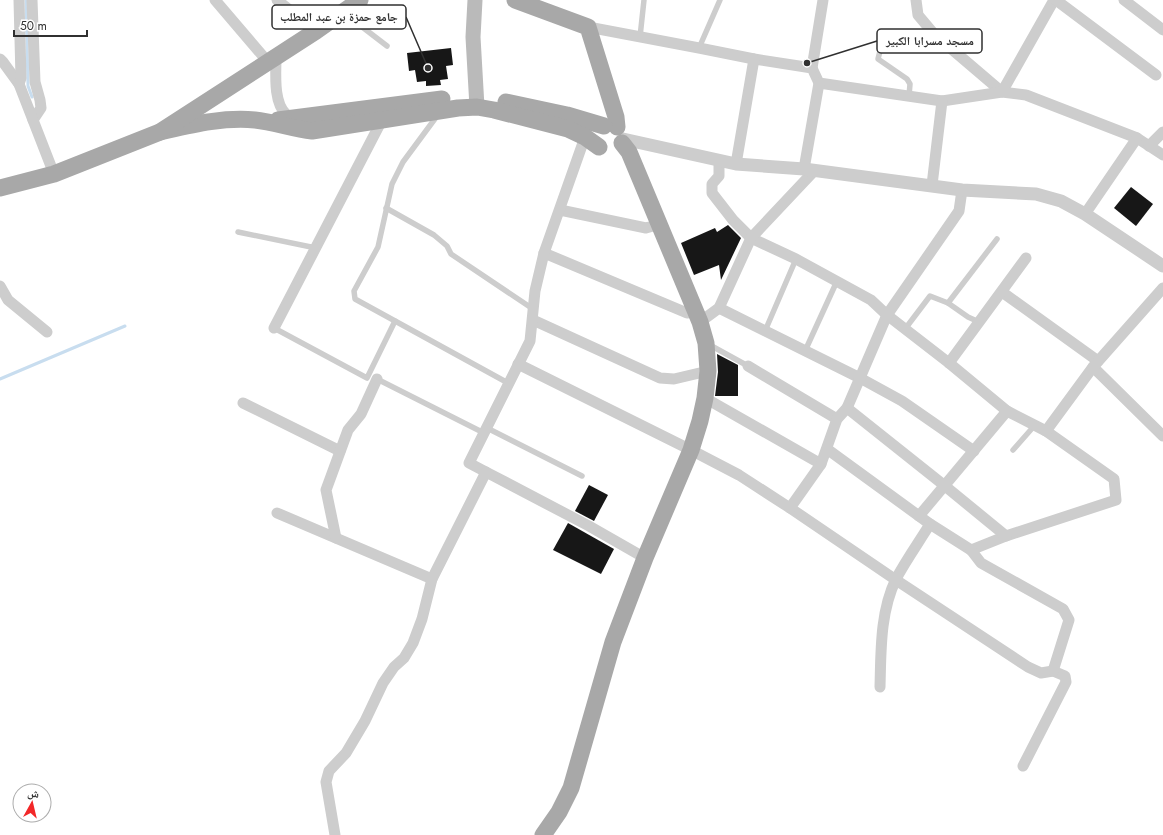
<svg xmlns="http://www.w3.org/2000/svg" width="1163" height="835" font-family="Jost,'Noto Naskh Arabic',sans-serif">
<rect width="100%" height="100%" fill="#fff"/>
<g fill="none" stroke-linecap="round" stroke-linejoin="round">
<!-- stream -->
<g stroke="#c8ddef" stroke-width="3">
<polyline points="26,0 28,86 32,97"/>
<polyline points="0,379 125,326"/>
</g>
</g>
<!-- building -->
<g fill="#171717">
<polygon points="451,48 453,65 446,66 448,79 440,80 441,85 426,86 426,81 417,82 415,70 409,71 407,53"/>
<polygon points="1131,187 1153,204 1136,226 1114,208"/>
<polygon points="728,225 741,238 721,280 719,265 694,275 681,243 715,228 717,232"/>
<polygon points="717,354 738,365 738,396 715,396 718,372"/>
<polygon points="589,485 608,495 594,521 575,511"/>
<polygon points="568,523 614,549 601,574 553,550"/>
</g>
<g fill="none" stroke-linecap="round" stroke-linejoin="round">
<!-- service -->
<g stroke="#cdcdcd" stroke-width="5.5">
<polyline points="344,13 387,46"/>
<polyline points="640,37 644,0"/>
<polyline points="699,48 720,0"/>
<polyline points="880,51 878,59 907,79 910,84 909,96"/>
<polyline points="437,116 403,162 392,184 378,247 354,291 355,299 508,383"/>
<polyline points="386,208 434,235 447,246 451,254 533,309"/>
<polyline points="238,232 316,248"/>
<polyline points="948,303 997,239"/>
<polyline points="274,328 367,378 395,321"/>
<polyline points="905,329 930,296 948,303 968,317 979,322"/>
<polyline points="765,331 796,259"/>
<polyline points="708,344 748,366"/>
<polyline points="805,351 837,281"/>
<polyline points="375,378 484,433"/>
<polyline points="487,428 582,476"/>
<polyline points="1013,450 1035,425"/>
</g>
<!-- minor -->
<g stroke="#cdcdcd" stroke-width="11">
<polyline points="32,0 35,82 40,100 41,108 33,120"/>
<polyline points="215,0 268,62"/>
<polyline points="277,0 316,31"/>
<polyline points="916,0 918,15 934,34 1002,92 1054,0"/>
<polyline points="1056,0 1156,75"/>
<polyline points="1124,0 1163,30"/>
<polyline points="588,27 699,48 754,59 812,68 819,83 942,101 1002,92 1026,95 1137,138 1163,155"/>
<path d="M276,57C276,73 273,102 286,114C288,116 292,117 295,119"/>
<polyline points="0,59 3,62 19,84 54,174"/>
<polyline points="812,68 823,0"/>
<polyline points="19,84 21,78 19,0"/>
<polyline points="1149,146 1163,132"/>
<polyline points="719,160 719,176 712,184 712,193 733,220 751,238 796,259 871,300 887,315 949,363 1007,411 1046,431 1114,479 1116,500 1006,536 971,550 930,524 827,449"/>
<polyline points="736,164 754,59"/>
<polyline points="804,169 819,83"/>
<polyline points="932,185 942,101"/>
<polyline points="560,210 646,228 660,224"/>
<polyline points="1085,214 1137,138"/>
<polyline points="544,253 687,313 697,312"/>
<polyline points="0,286 8,300 47,332"/>
<polyline points="1002,292 1098,361"/>
<polyline points="719,308 860,378 902,401 974,451"/>
<polyline points="533,320 660,378 674,379 708,371"/>
<polyline points="700,322 719,308 751,238 815,170"/>
<polyline points="274,328 382,120"/>
<polyline points="949,363 1026,258"/>
<polyline points="518,364 691,450 739,475 790,508 896,580 1028,667 1041,673 1053,671 1065,676 1066,682 1023,766"/>
<polyline points="748,366 837,419"/>
<polyline points="1093,367 1163,436"/>
<polyline points="705,398 821,464"/>
<polyline points="243,403 340,451"/>
<polyline points="847,408 945,486 1006,536"/>
<polyline points="1046,431 1093,367 1163,288"/>
<polyline points="486,472 469,463 530,341 535,291 544,253 585,137"/>
<polyline points="790,508 821,464 837,419 847,408 887,315 959,211 962,190"/>
<polyline points="277,513 432,579"/>
<polyline points="919,516 1007,411"/>
<polyline points="336,538 326,490 348,430 361,414 377,379"/>
<polyline points="971,550 981,563 1063,609 1069,620 1053,671"/>
<path d="M880,687C881,651 880,612 896,579C906,560 919,542 930,524"/>
<polyline points="335,835 326,782 329,771 346,753 365,721 383,683 394,667 404,658 413,643 422,619 432,579 486,472 589,526 645,558"/>
</g>
<!-- tertiary -->
<polyline stroke="#cdcdcd" stroke-width="13" points="623,139 736,164 804,169 962,190 1036,194 1061,201 1085,214 1163,266"/>
<!-- secondary -->
<polyline stroke="#bababa" stroke-width="15" points="475,0 473,37 477,107"/>
<!-- primary -->
<g stroke="#a8a8a8" stroke-width="17">
<polyline points="515,0 588,27 616,117 617,127"/>
<polyline points="506,102 567,115 604,126"/>
<polyline points="278,120 442,99"/>
<path d="M160,132C191,125 222,117 255,120C274,122 293,129 312,131L458,108L477,107L494,110L568,129L585,137L599,147"/>
<polyline points="0,188 54,174 160,132 316,31 360,0"/>
<polyline points="543,835 559,812 571,788 613,642 645,558 691,450 700,421 705,398 708,371 706,343 700,322 629,152 622,143"/>
</g>
</g>
<!-- callouts -->
<path fill="none" stroke="#303030" stroke-width="1.5" d="M428 68L406 17M807 63L877 41"/>
<g fill="#303030" stroke="#fff" stroke-width="1.5">
<circle cx="428" cy="68" r="4"/>
<circle cx="807" cy="63" r="4"/>
</g>
<g fill="#fff" stroke="#303030" stroke-width="1.5">
<rect x="272" y="5" width="134" height="24" rx="4"/>
<rect x="877" y="29" width="105" height="24" rx="4"/>
</g>
<g font-size="12" text-anchor="middle" font-weight="bold" fill="#303030">
<text x="339" y="21">جامع حمزة بن عبد المطلب</text>
<text x="930" y="45">مسجد مسرابا الكبير</text>
</g>
<!-- north arrow -->
<g transform="translate(32 803) rotate(8)"><circle r="19" fill="#ffffff" stroke="#acacac"/>
<path d="M0-3L7 15L0 10L-7 15Z" fill="#f22728"/>
<text y="-6" font-size="11" font-weight="bold" text-anchor="middle" fill="#303030">ش</text>
</g>
<!-- scale -->
<path d="M14 30v6h73v-6" fill="none" stroke="#303030" stroke-width="2"/>
<text x="20" y="30" font-size="12" fill="#303030" stroke="#ffffff" stroke-width="3" paint-order="stroke">50 m</text>
</svg>
